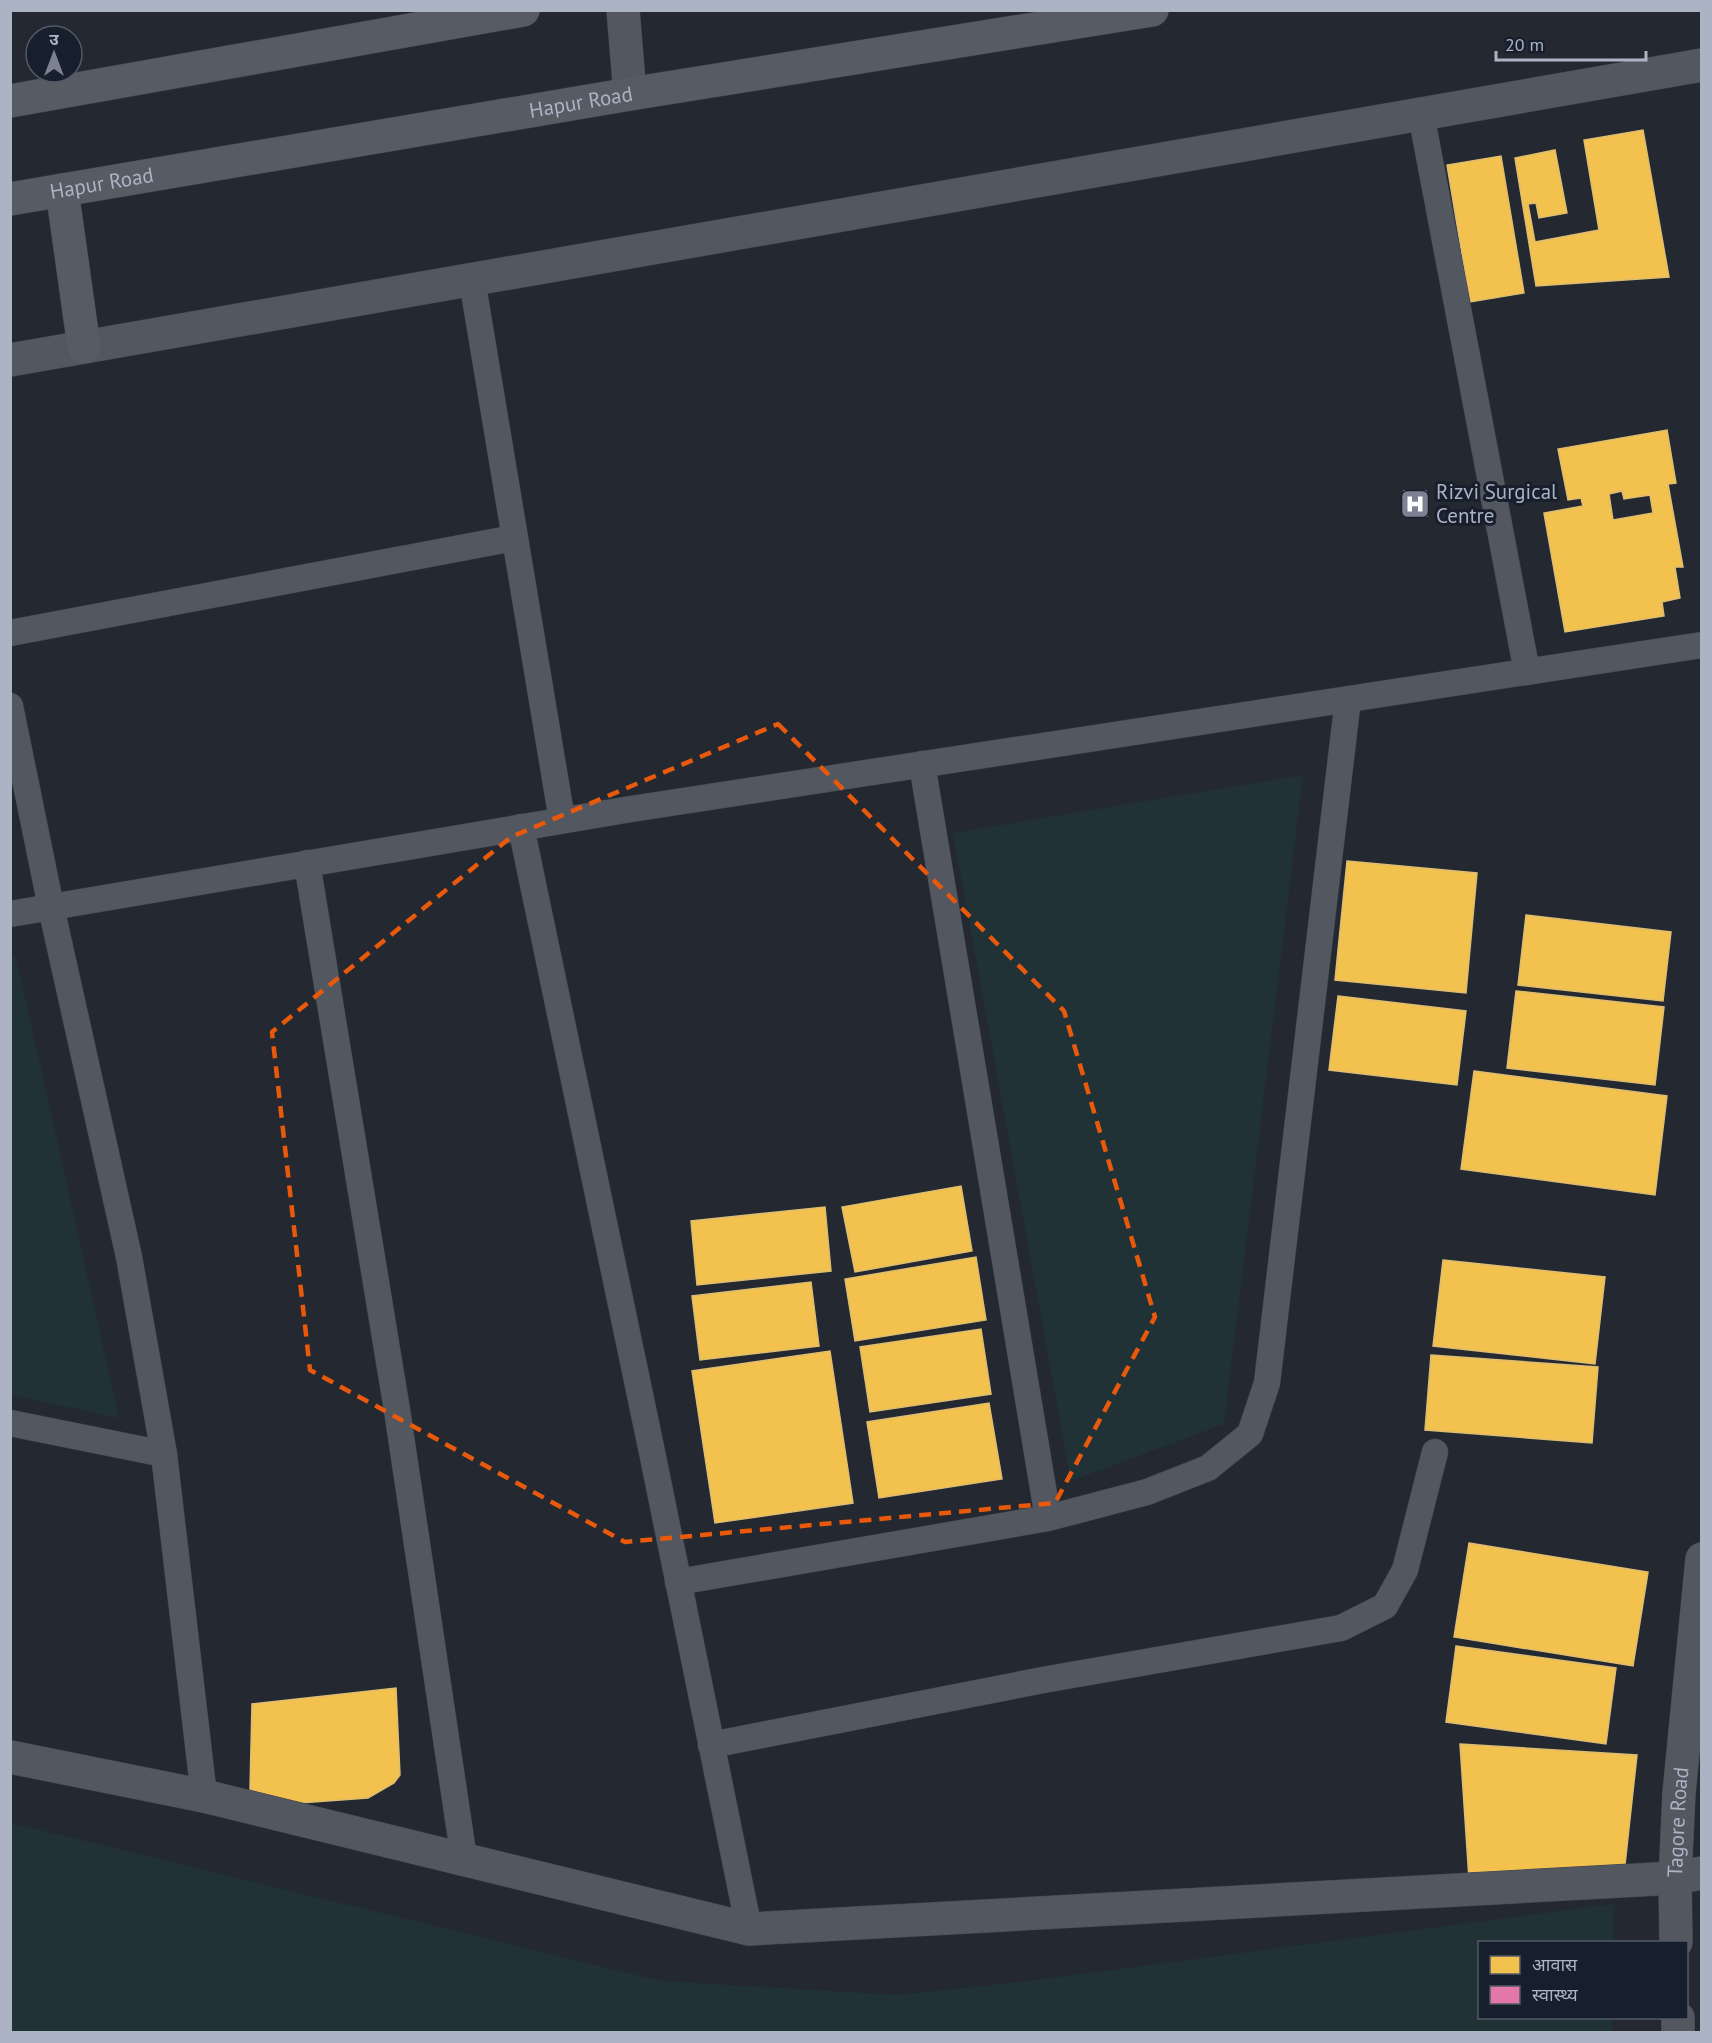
<svg xmlns="http://www.w3.org/2000/svg" width="1712" height="2043" font-family="'PT Sans','Noto Sans Devanagari',sans-serif">
<rect width="100%" height="100%" fill="#242831"/>
<!-- green -->
<g fill="#213237">
<polygon points="1303,775 1224,1424 1071,1481 953,833"/>
<polygon points="16,957 119,1418 11,1395 10,958"/>
<polygon points="11,1823 661,1981 900,1995 1028,1981 1614,1904 1613,1942 1480,1942 1480,2018 1612,2018 1612,2032 11,2032"/>
</g>
<!-- homes -->
<g fill="#f2c14e" stroke="#ddbd72" stroke-width="1.5" fill-rule="evenodd">
<polygon points="1643,130 1669,277 1536,286 1515,158 1555,150 1567,213 1539,218 1536,203 1528,204 1535,242 1599,230 1584,140"/>
<polygon points="1501,156 1524,293 1470,302 1447,165"/>
<path d="M1667,430L1676,483L1668,484L1683,567H1675L1680,598L1662,602L1664,616L1565,632L1544,513L1583,506L1581,498L1568,500L1558,449ZM1622,491L1624,499L1650,495L1653,513L1613,520L1609,494Z"/>
<polygon points="1347,861 1477,873 1466,993 1335,980"/>
<polygon points="1526,915 1671,932 1663,1001 1518,985"/>
<polygon points="1516,991 1664,1007 1655,1085 1507,1068"/>
<polygon points="1338,996 1466,1011 1457,1085 1329,1070"/>
<polygon points="1474,1071 1667,1096 1655,1195 1461,1169"/>
<polygon points="961,1186 972,1251 855,1272 842,1207"/>
<polygon points="825,1207 831,1271 697,1285 691,1221"/>
<polygon points="976,1257 986,1320 855,1341 845,1279"/>
<polygon points="1443,1260 1605,1277 1595,1364 1433,1346"/>
<polygon points="811,1282 819,1346 700,1360 692,1296"/>
<polygon points="981,1329 991,1394 870,1412 860,1347"/>
<polygon points="830,1351 853,1503 715,1523 692,1371"/>
<polygon points="1431,1355 1598,1367 1592,1443 1425,1430"/>
<polygon points="989,1403 1002,1479 879,1498 867,1422"/>
<polygon points="1469,1543 1648,1572 1633,1666 1454,1637"/>
<polygon points="1456,1646 1616,1668 1606,1744 1446,1722"/>
<polygon points="396,1688 400,1775 394,1783 368,1798 286,1804 250,1789 252,1704"/>
<polygon points="1460,1744 1637,1755 1624,1874 1469,1879"/>
</g>
<!-- health -->
<polygon fill="#e377a8" stroke="#d289b1" stroke-width="1.5" points="1404,491 1426,491 1427,516 1405,516"/>
<g fill="none" stroke-linecap="round" stroke-linejoin="round">
<!-- service casing -->
<g stroke="#40434a" stroke-width="27">
<g id="service">
<polyline points="1421,114 1527,672"/>
<polyline points="472,280 562,820"/>
<polyline points="10,633 514,538"/>
<polyline points="10,706 51,907 129,1257 164,1454 204,1796"/>
<polyline points="922,764 1048,1518"/>
<polyline points="521,827 652,1452 749,1929"/>
<polyline points="307,863 397,1410 464,1859"/>
<polyline points="10,914 631,809 1702,645"/>
<polyline points="10,1423 164,1454"/>
<polyline points="678,1582 1048,1518 1147,1492 1208,1468 1250,1434 1267,1383 1348,699"/>
<polyline points="711,1745 1043,1680 1341,1628 1385,1606 1405,1570 1435,1452"/>
</g>
</g>
<!-- minor casing -->
<g stroke="#40434a" stroke-width="34">
<g id="minor">
<polyline points="623,10 630,94"/>
<polyline points="10,360 1702,65"/>
<polyline points="10,1757 204,1796 749,1929 1675,1878 1702,1873"/>
</g>
</g>
<!-- tertiary casing -->
<g stroke="#40434a" stroke-width="34">
<g id="tertiary">
<path id="s1" d="M1676,1942L1675,1878L1679,1793L1702,1559"/>
<polyline points="1678,2018 1678,2032"/>
</g>
</g>
<!-- secondary casing -->
<g stroke="#40434a" stroke-width="34">
<g id="secondary">
<polyline points="10,101 523,10"/>
<polyline points="62,190 84,347"/>
<path id="s2" d="M10,199L630,94L1152,10"/>
</g>
</g>
<!-- service -->
<use href="#service" stroke="#525760" stroke-width="26"/>
<!-- minor -->
<use href="#minor" stroke="#525760" stroke-width="33"/>
<!-- tertiary -->
<use href="#tertiary" stroke="#525760" stroke-width="33"/>
<!-- secondary -->
<use href="#secondary" stroke="#575b64" stroke-width="33"/>
</g>
<!-- marked area -->
<path fill="none" stroke="#e8590c" stroke-width="4.5" stroke-dasharray="12 8" stroke-linejoin="round" d="M778,724L1064,1011L1155,1317L1055,1503L625,1542L310,1370L272,1032L511,837Z"/>
<!-- icons -->
<defs>
<g id="hospital-square" transform="scale(1.5)"><rect x="-9" y="-9" width="18" height="18" rx="4" fill="#7c8291" stroke="#171e2c"/><path d="M-5-5h3v3.5h4V-5h3V5h-3V1.5h-4V5h-3Z" fill="#fff"/></g>
</defs>
<g fill-rule="evenodd">
<use href="#hospital-square" x="1415" y="504"/>
</g>
<g text-anchor="middle" stroke-width="6" stroke-linejoin="round" paint-order="stroke">
<!-- street labels -->
<g font-size="21" fill="#abb3c5" stroke="#171e2c">
<text dy="7" stroke="none"><textPath href="#s2" startOffset="579">Hapur Road</textPath></text>
<text dy="7" stroke="none"><textPath href="#s2" startOffset="93">Hapur Road</textPath></text>
<text dy="7" stroke="none"><textPath href="#s1" startOffset="120">Tagore Road</textPath></text>
</g>
<!-- poi labels -->
<g font-size="21" fill="#abb3c5" stroke="#171e2c" text-anchor="start">
<text x="1436" y="499">Rizvi Surgical<tspan x="1436" dy="24">Centre</tspan></text>
</g>
</g>
<!-- border -->
<rect width="1712" height="2043" fill="none" stroke="#abb3c5" stroke-width="24"/>
<!-- legend -->
<rect x="1478" y="1941" width="210" height="78" fill="#171e2c" stroke="#525a69" stroke-width="1.5"/>
<rect x="1490" y="1956" width="30" height="18" fill="#f2c14e" stroke="#525a69" stroke-width="1.5"/>
<text x="1532" y="1971" font-size="18" fill="#abb3c5">आवास</text>
<rect x="1490" y="1986" width="30" height="18" fill="#e377a8" stroke="#525a69" stroke-width="1.5"/>
<text x="1532" y="2001" font-size="18" fill="#abb3c5">स्वास्थ्य</text>
<!-- north arrow -->
<g transform="translate(54 54)"><circle r="28" fill="#171e2c" stroke="#525a69" stroke-width="1.5"/>
<path d="M0-4.5L10 22L0 15L-10 22Z" fill="#7c8291"/>
<text y="-9" font-size="16" font-weight="bold" text-anchor="middle" fill="#abb3c5">उ</text>
</g>
<!-- scale -->
<path d="M1496 51v9h150v-9" fill="none" stroke="#abb3c5" stroke-width="3"/>
<text x="1505" y="51" font-size="18" fill="#abb3c5" stroke="#171e2c" stroke-width="4.5" paint-order="stroke">20 m</text>
</svg>
